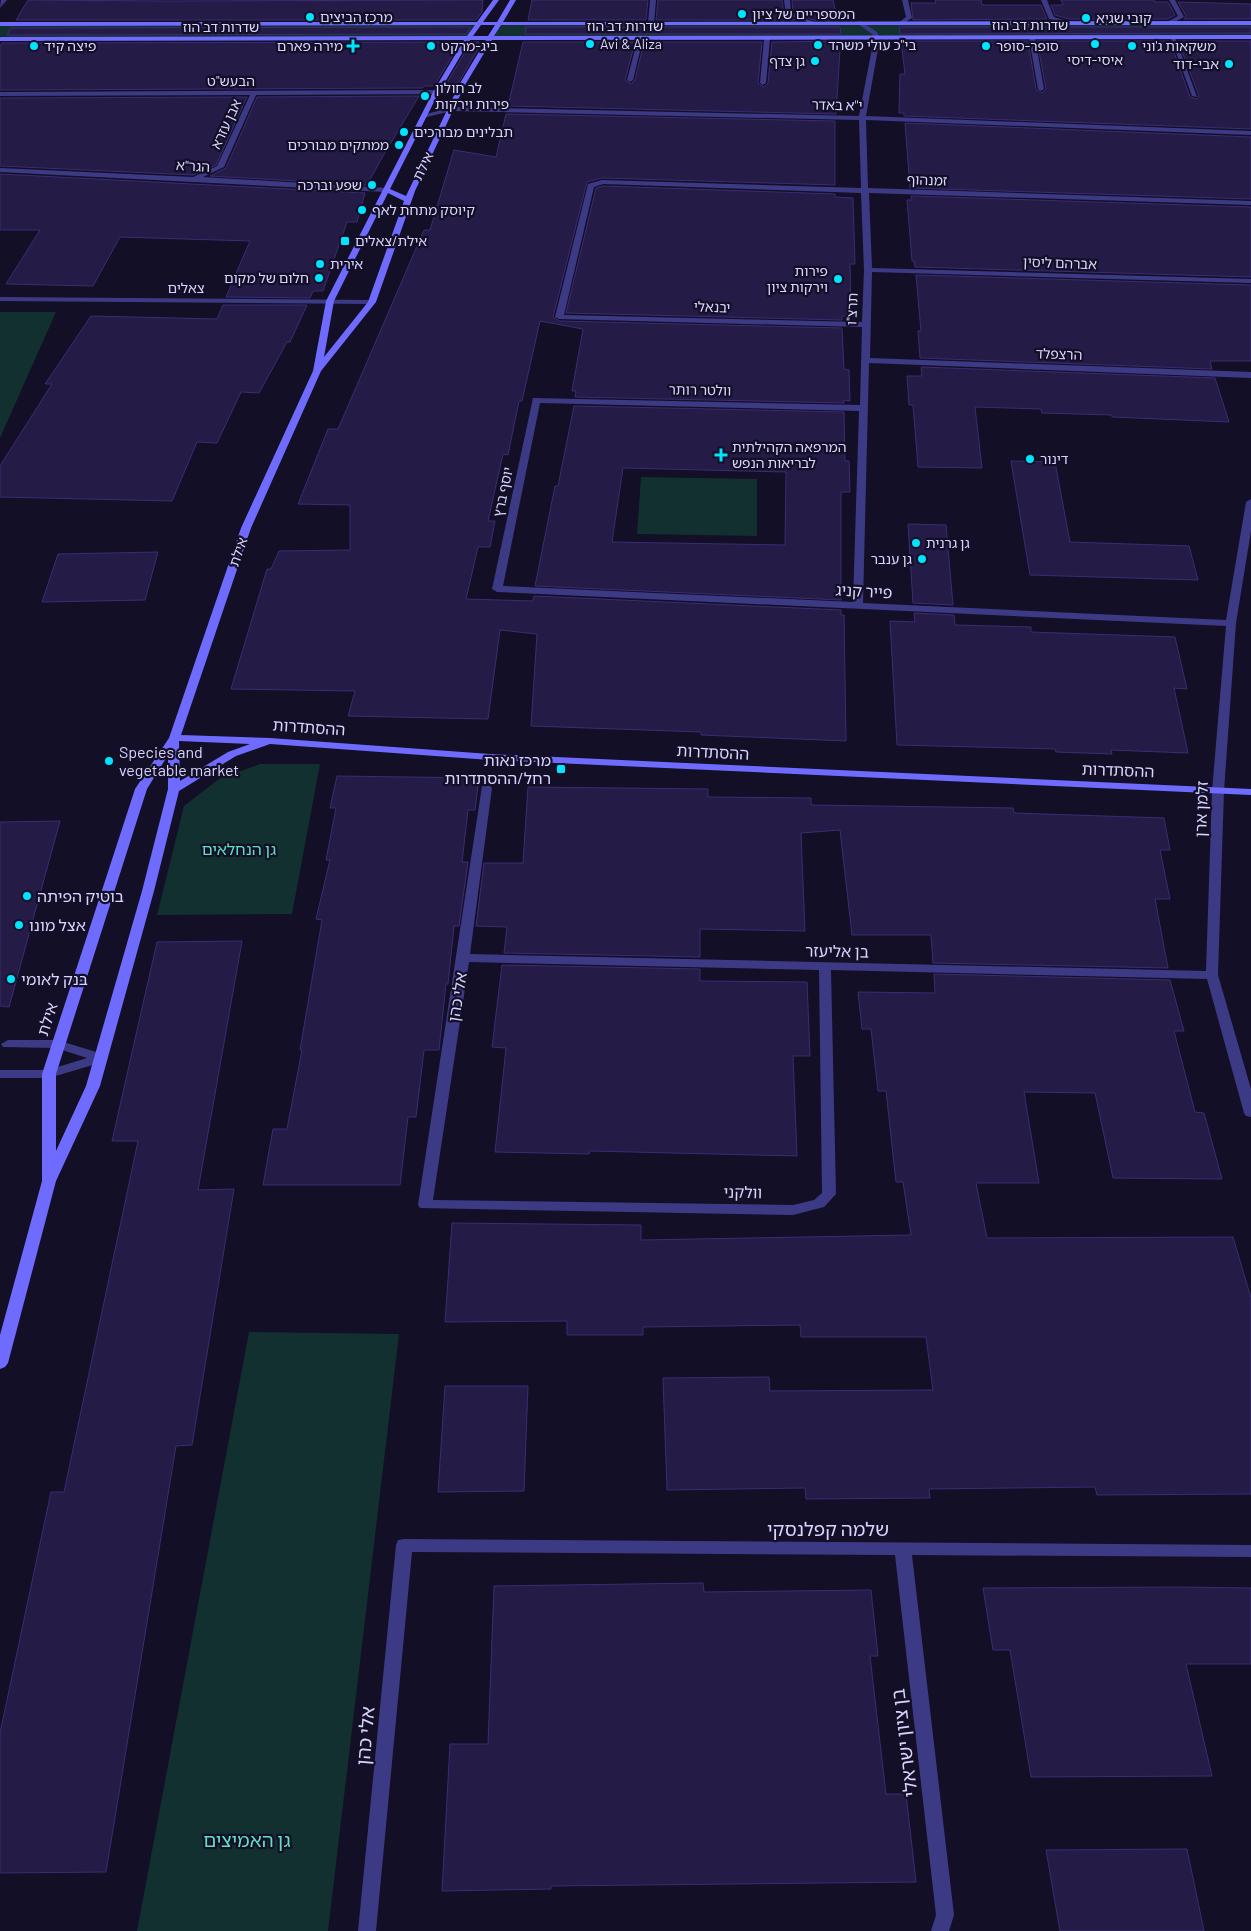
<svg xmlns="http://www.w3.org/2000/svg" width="1251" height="1931" font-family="Barlow,'Noto Sans Hebrew',sans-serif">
<rect width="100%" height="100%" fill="#130f26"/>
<!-- green -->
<g fill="#12302f">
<polygon points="498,22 1251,23 1251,37 489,39"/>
<polygon points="480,23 468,39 8,39 0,36 0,24"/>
<polygon points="0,312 56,312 0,438"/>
<polygon points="641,477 757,479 757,536 637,534"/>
<polygon points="260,764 320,764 292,914 157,915 184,806 219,779"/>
<polygon points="249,1332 399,1334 328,1931 137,1931"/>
</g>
<!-- building -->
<g fill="#241b47" stroke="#3b2d73" fill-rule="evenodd">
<polygon points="28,0 165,1 483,0 482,12 476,20 16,20"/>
<polygon points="532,0 648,0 646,20 528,20"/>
<polygon points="658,0 782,0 784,15 795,20 656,20"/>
<polygon points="792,0 833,0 838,20 813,20 793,12"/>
<polygon points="935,0 981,0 982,5 1041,5 1047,19 913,20 911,3 936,3"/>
<polygon points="1061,0 1154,0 1155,2 1168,2 1175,15 1168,19 1068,19 1055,15 1051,5 1063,5"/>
<polygon points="1178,2 1251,4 1251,19 1184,19 1186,16"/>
<polygon points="471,27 466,34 7,35 11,28"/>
<polygon points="526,27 840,27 841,34 525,34"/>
<polygon points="899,27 1251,27 1251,33 900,34"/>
<polygon points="843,41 845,50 840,50 836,114 508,106 523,42 635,42 625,80 631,84 635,80 644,42 762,42 758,83 764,87 768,83 772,42"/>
<polygon points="901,41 1028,41 1036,89 1042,93 1046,89 1037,41 1170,41 1190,97 1197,99 1199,96 1178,41 1251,41 1251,129 904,116 904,113 899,113 900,74 905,74"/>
<polygon points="461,42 434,86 425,86 423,88 0,90 0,46 2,43"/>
<polygon points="471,42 479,42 478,49 459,82 445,86"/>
<polygon points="419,96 383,156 367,185 210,176 226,168 257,97"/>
<polygon points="247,97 216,165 193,175 0,166 0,98"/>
<polygon points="506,114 835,121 835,185 602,178 587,182 553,317 559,321 842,328 844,369 849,370 850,401 844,400 844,403 575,397 576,391 572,391 583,329 540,321 522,401 519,401 508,455 503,454 488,521 495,521 490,547 478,547 466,599 533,601 534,596 841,610 841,615 844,615 846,741 701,735 701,732 531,726 537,634 500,630 488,719 348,716 355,691 231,689 267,569 271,569 279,551 350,550 350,505 298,504 328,429 338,429 424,230 430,230 454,150 496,157"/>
<polygon points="905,123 1251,137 1251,199 910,188"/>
<polygon points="0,174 365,193 357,222 347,222 323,291 313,291 310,298 226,297 250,241 120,237 93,286 6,284 40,230 0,230"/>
<polygon points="603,186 835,194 835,197 853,198 855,264 850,264 851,316 842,316 842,320 566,313 596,188"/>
<polygon points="911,196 1251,207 1251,277 915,267 914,261 912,261 907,200 912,200"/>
<polygon points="916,275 1251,285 1251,361 1210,361 1212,369 920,358 918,331 921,331"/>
<polygon points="223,305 307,305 290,342 287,342 259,393 241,392 217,443 197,442 172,501 0,497 0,466 52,384 45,384 91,316 217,319"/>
<polygon points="921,367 1215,378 1229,422 1112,417 1112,415 1042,413 1041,409 975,407 982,468 918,467 913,405 909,405 907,376 922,376"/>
<path d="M574,406L844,412L845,461H849L850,492H841V600L535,586L555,486H558ZM623,468L786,472L785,545L612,542Z"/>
<polygon points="1011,461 1055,462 1070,542 1189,546 1198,580 1030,575"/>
<polygon points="908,524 946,525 953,605 913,603"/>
<polygon points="158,552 145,600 42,602 58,554"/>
<polygon points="914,613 954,615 955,625 1031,627 1031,632 1175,637 1187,689 1174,688 1188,753 1111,750 1112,754 1056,752 1055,749 897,745 890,621 915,622"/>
<polygon points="337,776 479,778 475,810 468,810 462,862 468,862 459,926 454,926 448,984 446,984 439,1050 424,1050 416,1117 408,1117 400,1185 263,1185 273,1129 287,1129 302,1050 300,1050 322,920 316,919 330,860 326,860 336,808 330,808"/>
<polygon points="528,787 708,789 708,797 811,798 811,805 1013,808 1014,813 1164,818 1170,850 1160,850 1170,899 1155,899 1168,968 933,963 931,935 852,935 840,830 801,833 805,931 700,929 700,957 504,953 507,927 476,926 484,863 523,863"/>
<polygon points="60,821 9,1007 0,1006 0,822"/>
<polygon points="242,941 198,1190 234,1189 192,1445 176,1446 106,1872 0,1873 0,1733 51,1492 64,1492 138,1141 112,1141 157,942"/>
<polygon points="502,965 700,969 700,981 807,982 810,1056 793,1056 797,1156 590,1151 589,1154 495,1152 506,1048 492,1047"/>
<polygon points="934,974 1170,980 1184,1031 1174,1031 1195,1112 1204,1113 1222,1179 1113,1178 1095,1093 1024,1092 1039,1183 976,1183 987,1238 1233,1237 1251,1298 1251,1494 1097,1495 1095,1487 929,1489 930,1498 806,1499 805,1488 667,1490 663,1378 769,1377 770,1391 933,1390 926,1337 801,1337 800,1325 643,1327 643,1335 567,1335 567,1321 445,1322 452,1223 641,1225 641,1240 911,1235 903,1182 896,1182 886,1091 878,1091 871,1029 862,1029 858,992 935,993"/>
<polygon points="445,1386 528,1386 524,1491 438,1492"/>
<polygon points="703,1583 704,1592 871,1590 878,1656 870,1656 886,1794 906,1794 916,1882 551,1886 551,1889 442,1891 450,1744 488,1744 494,1586"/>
<polygon points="1179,1587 1251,1588 1251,1664 1186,1664 1212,1776 1031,1777 1010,1650 993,1650 983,1588"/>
<polygon points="1187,1849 1204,1931 1060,1931 1046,1850"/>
</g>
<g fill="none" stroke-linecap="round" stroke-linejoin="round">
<!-- street -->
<g fill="#3d3a85" fill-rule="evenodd">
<polygon points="1,0 7,0 0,8"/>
<polygon points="650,0 656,0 654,23 651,25 648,23"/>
<polygon points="784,0 790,0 791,13 814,22 814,24 786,15"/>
<polygon points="902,0 908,0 912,18 901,25 898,23 906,17"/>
<polygon points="1041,0 1047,0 1054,17 1074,23 1074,25 1049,19"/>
<polygon points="1169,0 1175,0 1184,17 1169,25 1167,22 1178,16"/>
<path d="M860,21L877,32L880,38L866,116L1251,131V135L866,120L868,188L1251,201V205L869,193L872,268L1251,279V283L872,272L870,358L1251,372V378L869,363L863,603L1226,620L1246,502L1251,499V531L1236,623L1224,791L1218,975L1251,1089V1117L1246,1116L1244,1113L1207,979L831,970L836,1194L824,1207L793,1215L420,1208L418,1205L482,786H490L492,788L470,954L1206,971L1212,791L1226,626L497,592L492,589L533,398L860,405L862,327L559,319L555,317L588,184L602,180L861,188L859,120L451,111L423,118L420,116L451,107L859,116L874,38L872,34L858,24ZM603,184L861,193L864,270L862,322L564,315L594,187ZM540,403L859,411L853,602L503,586ZM469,962L819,970L822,1193L814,1200L793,1205L433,1200Z"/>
<polygon points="1032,36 1035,38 1044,89 1041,91 1038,89 1029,38"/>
<polygon points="1170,36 1175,37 1197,97 1192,96"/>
<polygon points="767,37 770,39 766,83 763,85 760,83 764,39"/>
<polygon points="638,38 643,39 633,80 630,82 627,80"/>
<polygon points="462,83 465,85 464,86 436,94 256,95 224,167 203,177 388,188 389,190 385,192 0,172 0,168 193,177 217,166 250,95 0,96 0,92 436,90"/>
<polygon points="0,297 372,300 376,302 372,304 0,301"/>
<polygon points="8,1040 57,1040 106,1055 108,1058 106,1061 49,1078 0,1078 0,1070 48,1070 87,1058 56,1048 3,1047 1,1044"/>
<polygon points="404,1539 1251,1545 1251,1557 912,1555 954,1915 949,1931 931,1931 936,1915 895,1555 412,1552 376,1931 358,1931 396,1545 398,1540"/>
</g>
<!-- secondary -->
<path fill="#6f6bff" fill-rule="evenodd" d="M493,0H499L483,22H497L510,0H516L503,22L1251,21V25H501L494,36L1251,35V39L492,40L465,85L415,191L376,302L321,371L251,528L181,735L270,738L490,754L1251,789V795L490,760L270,744L236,756L179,791L154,891L100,1086L56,1181L8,1363L5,1367L0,1369V1335L42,1181V1074L135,789L169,738L241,528L313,371L326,301L433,92L464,40L0,41V37L467,36L475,25L0,26V22H477ZM481,25H495L488,36H473ZM470,40H486L459,85L406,196L390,189L439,92ZM388,193L404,201L368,302L324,357L334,301ZM179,741L250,744L228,752L180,781ZM168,755V789L142,891L86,1086L56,1151V1074L147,789Z"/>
</g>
<!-- markers -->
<g fill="#00e5ff" stroke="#130f26" stroke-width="2">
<circle cx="742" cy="14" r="5"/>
<circle cx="310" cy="17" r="5"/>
<circle cx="1086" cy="18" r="5"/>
<circle cx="590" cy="44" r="5"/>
<circle cx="1095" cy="44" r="5"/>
<circle cx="818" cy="45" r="5"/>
<circle cx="34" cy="46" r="5"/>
<path d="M350.5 38.5h5v5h5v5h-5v5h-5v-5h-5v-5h5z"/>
<circle cx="431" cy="46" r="5"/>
<circle cx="986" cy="46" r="5"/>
<circle cx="1132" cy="46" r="5"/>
<circle cx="815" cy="61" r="5"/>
<circle cx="1229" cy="64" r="5"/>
<circle cx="425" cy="96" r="5"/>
<circle cx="404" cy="132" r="5"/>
<circle cx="399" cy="145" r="5"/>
<circle cx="372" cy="185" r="5"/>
<circle cx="362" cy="210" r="5"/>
<rect x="340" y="236" width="10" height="10" rx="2.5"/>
<circle cx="320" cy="264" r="5"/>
<circle cx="319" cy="278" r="5"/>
<circle cx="838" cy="279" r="5"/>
<path d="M718.5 447.5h5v5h5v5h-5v5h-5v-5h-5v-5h5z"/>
<circle cx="1030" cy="459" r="5"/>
<circle cx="916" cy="543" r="5"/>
<circle cx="922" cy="559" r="5"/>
<circle cx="109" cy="761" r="5"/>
<rect x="556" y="764" width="10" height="10" rx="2.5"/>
<circle cx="27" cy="896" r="5"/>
<circle cx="19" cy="925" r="5"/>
<circle cx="11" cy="979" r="5"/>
</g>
<g text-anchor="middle" stroke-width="4.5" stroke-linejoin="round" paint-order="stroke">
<!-- far-poi labels -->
<g font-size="14" fill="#d9d4ff" stroke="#130f26" text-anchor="start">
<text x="752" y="19">המספריים של ציון</text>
<text x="320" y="22">מרכז הביצים</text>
<text x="1096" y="23">קובי שגיא</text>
<text x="600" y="49">Avi &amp; Aliza</text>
<text x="828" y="50">בי"כ עולי משהד</text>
<text x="44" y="51">פיצה קיד</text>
<text x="343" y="51" text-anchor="end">מירה פארם</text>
<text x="441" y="51">ביג-מרקט</text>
<text x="996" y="51">סופר-סופר</text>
<text x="1142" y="51">משקאות ג'וני</text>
<text x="1095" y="65" text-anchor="middle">איסי-דיסי</text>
<text x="805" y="66" text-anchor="end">גן צדף</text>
<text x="1219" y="69" text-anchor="end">אבי-דוד</text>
<text x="435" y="93">לב חולון<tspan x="435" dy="16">פירות וירקות</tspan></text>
<text x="414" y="137">תבלינים מבורכים</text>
<text x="389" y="150" text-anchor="end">ממתקים מבורכים</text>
<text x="362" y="190" text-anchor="end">שפע וברכה</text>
<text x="372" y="215">קיוסק מתחת לאף</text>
<text x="355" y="246">אילת/צאלים</text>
<text x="330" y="269">אירית</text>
<text x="828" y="276" text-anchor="end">פירות<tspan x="828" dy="16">וירקות ציון</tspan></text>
<text x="309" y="283" text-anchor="end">חלום של מקום</text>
<text x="732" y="452">המרפאה הקהילתית<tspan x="732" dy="16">לבריאות הנפש</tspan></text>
<text x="1040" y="464">דינור</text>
<text x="926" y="548">גן גרנית</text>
<text x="912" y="564" text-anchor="end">גן ענבר</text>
</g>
<!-- far-street labels -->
<g font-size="14" fill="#d9d4ff" stroke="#130f26">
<text x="1030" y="30">שדרות דב הוז</text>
<text x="625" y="31">שדרות דב הוז</text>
<text x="221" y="32">שדרות דב הוז</text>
<text x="231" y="86">הבעש"ט</text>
<text transform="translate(837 105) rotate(1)" y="5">י"א באדר</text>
<text transform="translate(226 124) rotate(-65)" y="5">אבן עזרא</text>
<text transform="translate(193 166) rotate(3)" y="5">הגר"א</text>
<text transform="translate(423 166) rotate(-64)" y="5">אילת</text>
<text transform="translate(927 180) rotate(2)" y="5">זמנהוף</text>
<text transform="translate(1060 263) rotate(2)" y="5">אברהם ליסין</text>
<text x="186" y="293">צאלים</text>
<text transform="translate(712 307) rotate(2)" y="5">יבנאלי</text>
<text transform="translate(852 309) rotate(-87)" y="5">תרצ"ו</text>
<text transform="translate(1059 354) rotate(2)" y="5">הרצפלד</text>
<text transform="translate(700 390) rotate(1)" y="5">וולטר רותר</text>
<text transform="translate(503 492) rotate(-78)" y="5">יוסף ברץ</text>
<text transform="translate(238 552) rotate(-71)" y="5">אילת</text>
</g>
<!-- street labels -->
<g font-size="16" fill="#d9d4ff" stroke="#130f26">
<text transform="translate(864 591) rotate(3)" y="6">פייר קניג</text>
<text transform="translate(309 727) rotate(4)" y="6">ההסתדרות</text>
<text transform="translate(713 752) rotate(3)" y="6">ההסתדרות</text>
<text transform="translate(1118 770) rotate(2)" y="6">ההסתדרות</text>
<text transform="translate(1201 809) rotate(-88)" y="6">זלמן ארן</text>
<text transform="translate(837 951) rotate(1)" y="6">בן אליעזר</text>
<text transform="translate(457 997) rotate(-81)" y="6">אלי כהן</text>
<text transform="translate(47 1019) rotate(-72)" y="6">אילת</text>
<text transform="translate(743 1192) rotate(1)" y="6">וולקני</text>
</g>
<!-- poi labels -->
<g font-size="16" fill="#d9d4ff" stroke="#130f26" text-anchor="start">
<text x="119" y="758">Species and<tspan x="119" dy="18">vegetable market</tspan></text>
<text x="551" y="766" text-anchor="end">מרכז נאות<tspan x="551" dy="18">רחל/ההסתדרות</tspan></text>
<text x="37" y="902">בוטיק הפיתה</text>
<text x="29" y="931">אצל מונו</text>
<text x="21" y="985">בנק לאומי</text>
</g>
<!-- park labels -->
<g font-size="16" fill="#5fe0c0" stroke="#130f26">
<text x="239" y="855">גן הנחלאים</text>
</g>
<!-- near-street labels -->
<g font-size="19" fill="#d9d4ff" stroke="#130f26">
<text x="828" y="1536">שלמה קפלנסקי</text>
<text transform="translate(365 1736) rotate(-85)" y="7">אלי כהן</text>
<text transform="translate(904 1743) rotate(-97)" y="7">בן ציון ישראלי</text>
</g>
<!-- near-park labels -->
<g font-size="19" fill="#5fe0c0" stroke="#130f26">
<text x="247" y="1847">גן האמיצים</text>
</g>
</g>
</svg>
